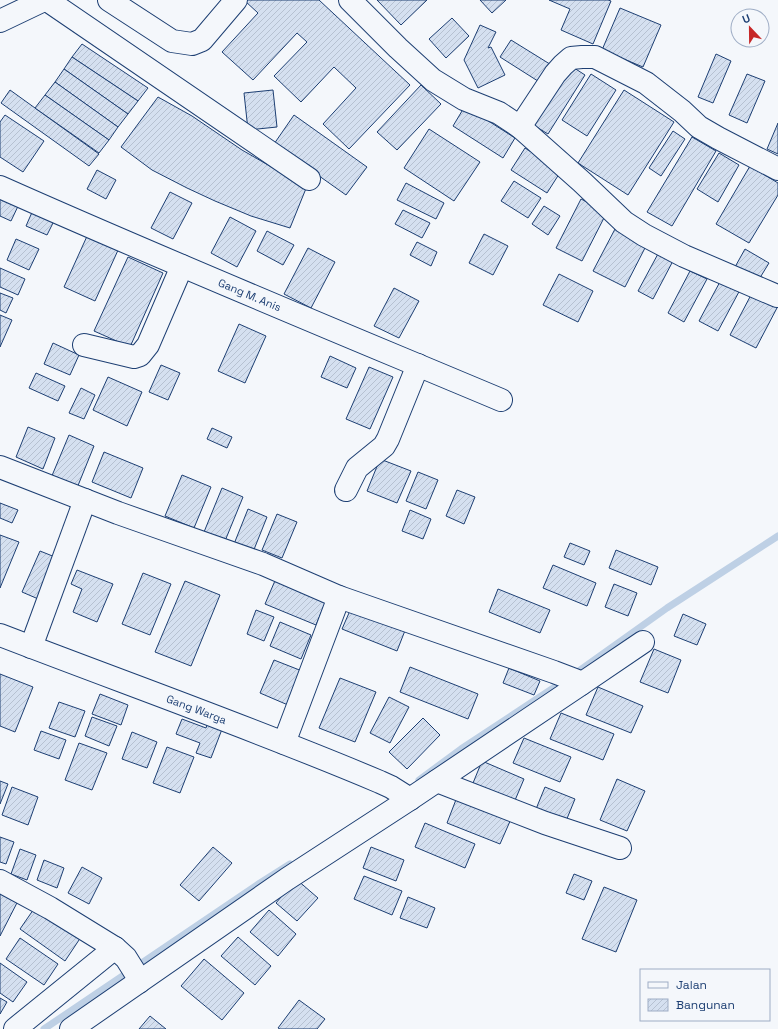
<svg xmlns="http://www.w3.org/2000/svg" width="778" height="1029" font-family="'Space Grotesk',sans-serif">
<defs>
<pattern id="building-hatch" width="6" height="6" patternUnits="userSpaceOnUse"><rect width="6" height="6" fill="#d5e0f0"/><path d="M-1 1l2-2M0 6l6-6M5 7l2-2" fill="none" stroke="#b6c1d1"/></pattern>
</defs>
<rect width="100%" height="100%" fill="#f4f7fb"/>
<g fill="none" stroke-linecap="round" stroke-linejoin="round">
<!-- stream -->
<g stroke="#bed0e5" stroke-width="7">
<polyline points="573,675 667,608 778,536"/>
<polyline points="419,780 461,749 564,681"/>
<polyline points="44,1029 260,883 290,864"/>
</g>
</g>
<!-- building -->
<g fill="url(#building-hatch)" stroke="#1d3f73">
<polygon points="245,0 319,0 410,85 349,149 323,124 356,88 334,67 301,102 274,76 307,42 297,33 253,80 222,52 258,13 245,1"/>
<polygon points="377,0 427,0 401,25"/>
<polygon points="480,0 506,0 492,13"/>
<polygon points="549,0 608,0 611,1 593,44 561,30 570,9"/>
<polygon points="620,8 661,25 643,67 602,50"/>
<polygon points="452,18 469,36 446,58 429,39"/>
<polygon points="480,25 496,32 488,48 491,47 505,75 478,88 464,60"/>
<polygon points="511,40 553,66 541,83 500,57"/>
<polygon points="82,44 148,88 138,101 72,57"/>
<polygon points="716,54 731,61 713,103 698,97"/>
<polygon points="72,57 138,101 128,114 64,69"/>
<polygon points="568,64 585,75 548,134 530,123"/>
<polygon points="64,69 128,114 118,127 55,82"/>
<polygon points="591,74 616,90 587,136 562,120"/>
<polygon points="747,74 765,81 747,123 729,115"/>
<polygon points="55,82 118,127 109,140 45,95"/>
<polygon points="421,85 441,104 397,150 377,132"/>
<polygon points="10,90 99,154 89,166 1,103"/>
<polygon points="273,90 277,127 248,130 244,93"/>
<polygon points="624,90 674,122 628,195 578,163"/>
<polygon points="45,95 109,140 99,153 35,108"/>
<polygon points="158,97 192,116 242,150 275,169 307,186 290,228 251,216 215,201 187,188 152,170 121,147"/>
<polygon points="465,106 515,138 503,158 453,126"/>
<polygon points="5,115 44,141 23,172 0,157 0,122"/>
<polygon points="294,115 367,167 346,195 274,144"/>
<polygon points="778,123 778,154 767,149"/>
<polygon points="429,129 480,162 454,201 404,168"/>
<polygon points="673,131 685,139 661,176 649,168"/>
<polygon points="692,137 716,151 672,226 647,212"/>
<polygon points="525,148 561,171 547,193 511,170"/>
<polygon points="719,153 739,165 718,202 697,189"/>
<polygon points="750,166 778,183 778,195 749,243 716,224"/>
<polygon points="97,170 116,180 106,199 87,189"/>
<polygon points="514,181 541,198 528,218 501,201"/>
<polygon points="406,183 444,203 436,219 397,200"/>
<polygon points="170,192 192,203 173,239 151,228"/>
<polygon points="0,193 20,202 11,221 0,216"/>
<polygon points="581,199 607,212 582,261 556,248"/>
<polygon points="544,206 560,216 548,235 532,224"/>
<polygon points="33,210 55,219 47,235 26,226"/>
<polygon points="403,210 430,223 422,238 395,224"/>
<polygon points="230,217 256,231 237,267 211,253"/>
<polygon points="615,229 646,246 625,287 593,271"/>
<polygon points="267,231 294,245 283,265 257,251"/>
<polygon points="88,234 119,248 95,301 64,287"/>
<polygon points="484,234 508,246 493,275 469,263"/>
<polygon points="16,239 39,249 29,270 7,260"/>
<polygon points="417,242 437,252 431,266 410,255"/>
<polygon points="308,248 335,262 311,308 284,294"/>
<polygon points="745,249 769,263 758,281 735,267"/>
<polygon points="659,252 674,259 653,299 638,291"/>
<polygon points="128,257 163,273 130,347 94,331"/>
<polygon points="0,268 25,279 18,295 0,287"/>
<polygon points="690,271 707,279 684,322 668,313"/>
<polygon points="559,274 593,291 578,322 543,305"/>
<polygon points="722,278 741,288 718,331 699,321"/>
<polygon points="394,288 419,301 399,338 374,326"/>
<polygon points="0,293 13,298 6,313 0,310"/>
<polygon points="752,293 778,306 756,348 730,335"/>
<polygon points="0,315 12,320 0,347"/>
<polygon points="239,324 266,336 245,383 218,371"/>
<polygon points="53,343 79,355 70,375 44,364"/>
<polygon points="330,356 356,368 347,388 321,377"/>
<polygon points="161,365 180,373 168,400 149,392"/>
<polygon points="369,367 393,377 370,429 346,419"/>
<polygon points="36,373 65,386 58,401 29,388"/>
<polygon points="108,377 142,392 127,426 93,410"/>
<polygon points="81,388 95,395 84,419 69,413"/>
<polygon points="28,427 55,438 43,469 16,457"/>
<polygon points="212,428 232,437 227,448 207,439"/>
<polygon points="69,435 94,446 77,488 51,478"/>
<polygon points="104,452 143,468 131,498 92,482"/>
<polygon points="380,459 411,471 397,503 367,491"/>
<polygon points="418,472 438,480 426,509 406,501"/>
<polygon points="182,475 211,487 194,528 165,516"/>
<polygon points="222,488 243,497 225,541 204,532"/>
<polygon points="457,490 475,497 464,524 446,516"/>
<polygon points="0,503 18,510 12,523 0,518"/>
<polygon points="248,509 267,517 253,552 234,544"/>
<polygon points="410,510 431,519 423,539 402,531"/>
<polygon points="277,514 297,522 282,558 262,550"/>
<polygon points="0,535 19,542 0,588"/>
<polygon points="570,543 590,551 584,565 564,557"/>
<polygon points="616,550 658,567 651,585 609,568"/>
<polygon points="40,551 60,559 43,601 22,592"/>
<polygon points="553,565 596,583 587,606 543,588"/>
<polygon points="77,570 113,584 97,622 73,612 82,589 71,584"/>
<polygon points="143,573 171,584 150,635 122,624"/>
<polygon points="277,576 328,596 316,625 265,604"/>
<polygon points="185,581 220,595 191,666 155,652"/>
<polygon points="614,584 637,593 628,616 605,607"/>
<polygon points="498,589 550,610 540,633 489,612"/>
<polygon points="352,606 406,628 397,651 342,629"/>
<polygon points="256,610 274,617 264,641 247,634"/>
<polygon points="683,614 706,624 697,645 674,636"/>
<polygon points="280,622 311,635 301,659 270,646"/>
<polygon points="654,649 681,660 668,693 640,682"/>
<polygon points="274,660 302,671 288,705 260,693"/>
<polygon points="410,667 478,694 468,719 400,692"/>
<polygon points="509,668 540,681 534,695 503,683"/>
<polygon points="0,674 33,687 15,732 0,726"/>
<polygon points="340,678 376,692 355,742 319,728"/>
<polygon points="598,687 643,706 631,733 586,715"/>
<polygon points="100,694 128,705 121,725 92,714"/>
<polygon points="389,697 409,707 390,743 370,733"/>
<polygon points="59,702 85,711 75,737 49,728"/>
<polygon points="561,713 614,734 603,760 550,739"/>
<polygon points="92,717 117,726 109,746 85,736"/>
<polygon points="209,718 224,724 211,758 196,753 200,743 176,734 182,719 206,728"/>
<polygon points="423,718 440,735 407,769 389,752"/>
<polygon points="41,731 66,740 59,759 34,750"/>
<polygon points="132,732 157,742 147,768 122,759"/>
<polygon points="524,738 571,757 560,782 513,763"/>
<polygon points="79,743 107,753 92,790 65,780"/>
<polygon points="167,747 194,757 180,793 153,783"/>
<polygon points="482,761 524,779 513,805 471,788"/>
<polygon points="617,779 645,791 627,831 600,820"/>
<polygon points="0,781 8,784 0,804"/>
<polygon points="12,787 38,797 28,825 2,815"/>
<polygon points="545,787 575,799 566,821 536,809"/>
<polygon points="457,797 511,819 500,844 447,823"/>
<polygon points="425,823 475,844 465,868 415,847"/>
<polygon points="0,837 14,842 6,864 0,862"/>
<polygon points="213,847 232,863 199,901 180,885"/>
<polygon points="371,847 404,860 396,881 363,868"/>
<polygon points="20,849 36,855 27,880 11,874"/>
<polygon points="44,860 64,868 57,888 37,880"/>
<polygon points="82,867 102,878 89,904 68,893"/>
<polygon points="574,874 592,881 584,900 566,893"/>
<polygon points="364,876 402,891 392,915 354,899"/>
<polygon points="296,879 318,898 297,921 276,903"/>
<polygon points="0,884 21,895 0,936"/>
<polygon points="604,887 637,900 616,952 582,939"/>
<polygon points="408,897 435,908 427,928 400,918"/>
<polygon points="38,903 83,934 65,961 20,929"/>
<polygon points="269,910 296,934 278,956 250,932"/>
<polygon points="238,937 271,966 255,985 221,956"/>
<polygon points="20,938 58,964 44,985 6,959"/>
<polygon points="204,959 244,993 222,1020 181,986"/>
<polygon points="0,963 27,982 13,1002 0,993"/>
<polygon points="0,998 7,1002 0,1014"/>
<polygon points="299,1000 325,1019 317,1029 280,1029 278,1028"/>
<polygon points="150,1016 166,1029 139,1029"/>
</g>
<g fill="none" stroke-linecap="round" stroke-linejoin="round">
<!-- minor casing -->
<g stroke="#1d3f73" stroke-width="24">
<g id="minor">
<polyline points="47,0 309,179"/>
<polyline points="109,0 172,41 192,44 202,40 236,0"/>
<polyline points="350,0 398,48 433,80 464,99 499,113 520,127 582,182 624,222 644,235 684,256 777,296"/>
<polyline points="0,21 44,0"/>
<polyline points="520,127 555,74 563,65 571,58 582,57 595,57 646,83 682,111 699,127 718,138 778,169"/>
<path id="s1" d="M0,187C166,261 334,330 501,400"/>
<polyline points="84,345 134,357 140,355 148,345 182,266"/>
<polyline points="0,467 118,513 263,564 339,597 554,672 575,680 581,684"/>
<polyline points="346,490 357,468 384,446 388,439 418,365"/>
<path id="s2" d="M0,635C127,684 255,729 380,782L391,787L410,799"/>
<polyline points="31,647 85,500"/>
<polyline points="284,743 339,597"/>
<polyline points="437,781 545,823 620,848"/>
<polyline points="0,881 50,908 115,948 126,958 136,974 139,982"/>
<polyline points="15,1029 115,948"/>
<polyline points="71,1029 287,879 410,799 581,684 643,642"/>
</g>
</g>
<!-- minor -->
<use href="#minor" stroke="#f4f7fb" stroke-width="22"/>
</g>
<g text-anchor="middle" stroke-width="3" stroke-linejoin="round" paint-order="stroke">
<!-- street labels -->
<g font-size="11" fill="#1d3f73" stroke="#f4f7fb">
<text dy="4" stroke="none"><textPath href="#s1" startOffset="272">Gang M. Anis</textPath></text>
<text dy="4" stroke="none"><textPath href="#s2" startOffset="210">Gang Warga</textPath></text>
</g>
</g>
<!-- legend -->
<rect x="640" y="969" width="130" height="52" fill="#f4f7fb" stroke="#9eadc5"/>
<rect x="648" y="982" width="20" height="6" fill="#f4f7fb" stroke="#9eadc5"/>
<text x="676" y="989" font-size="12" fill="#1d3f73">Jalan</text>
<rect x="648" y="999" width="20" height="12" fill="url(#building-hatch)" stroke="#9eadc5"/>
<text x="676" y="1009" font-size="12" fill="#1d3f73">Bangunan</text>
<!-- north arrow -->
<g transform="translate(750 28) rotate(338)"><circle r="19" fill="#f4f7fb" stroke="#9eadc5"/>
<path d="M0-3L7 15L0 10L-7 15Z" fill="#c62828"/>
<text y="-6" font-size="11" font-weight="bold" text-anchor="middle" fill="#1d3f73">U</text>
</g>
</svg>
